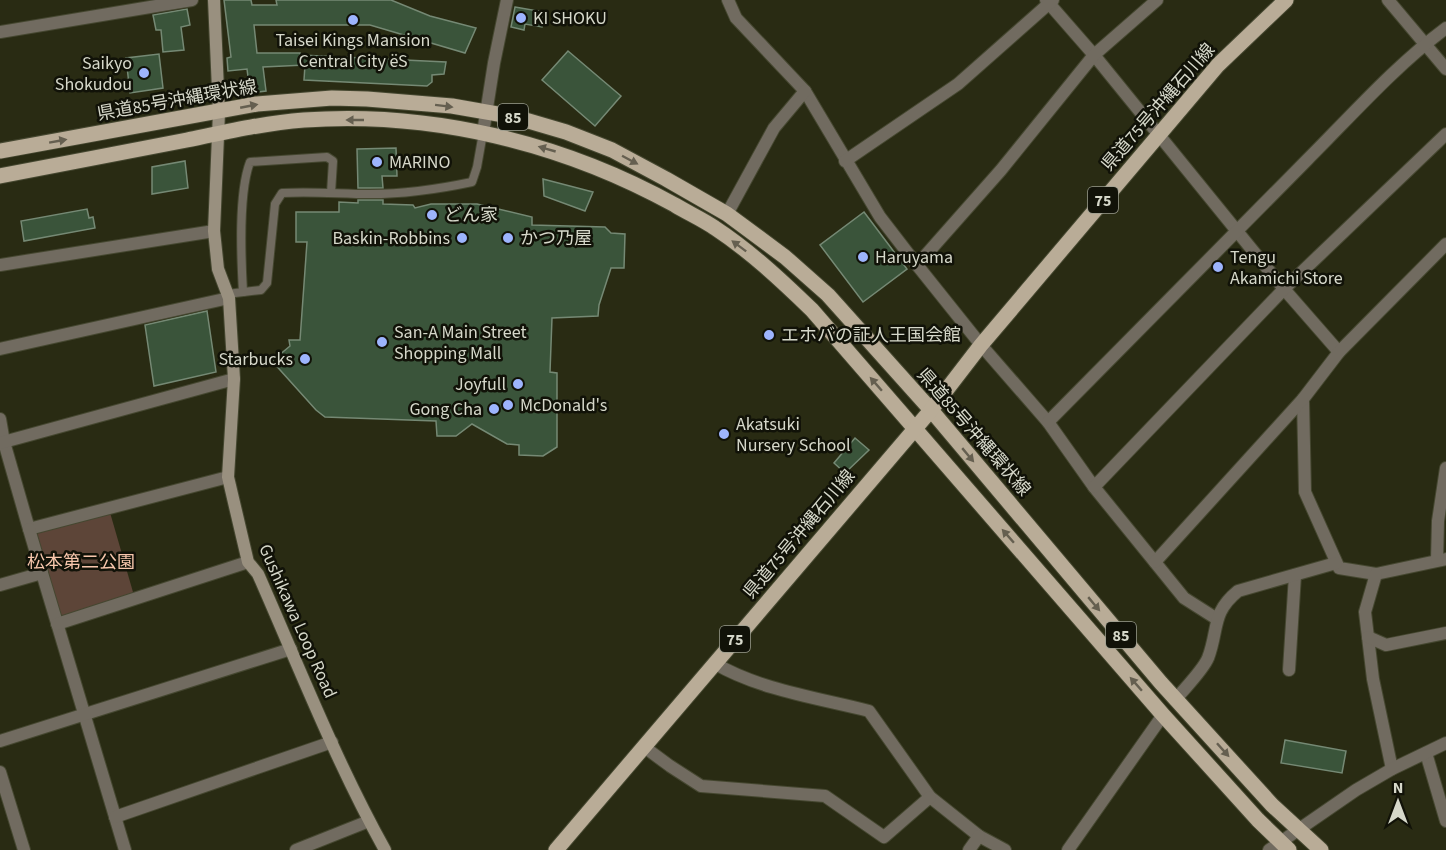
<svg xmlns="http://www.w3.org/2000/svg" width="1446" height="850" font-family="'Source Sans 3','Noto Sans JP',sans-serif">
<rect width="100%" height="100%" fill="#292b13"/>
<!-- green -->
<polygon fill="#5d4538" points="109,509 135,599 57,624 29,529"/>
<!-- building -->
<g fill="#3a543a" stroke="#758974" stroke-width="1.5">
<polygon points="224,0 251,0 252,5 277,5 276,0 391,0 430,16 476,28 465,53 370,25 254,25 257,53 300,53 300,55 446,62 444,74 432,75 432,82 427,86 304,80 305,65 263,67 266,91 250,93 247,69 228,71 227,58 231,57"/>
<polygon points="515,7 544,12 542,27 525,24 524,30 511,27"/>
<polygon points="187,9 190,25 181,27 184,50 163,52 161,30 156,30 153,15"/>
<polygon points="568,51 621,96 595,126 542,80"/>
<polygon points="159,54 163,88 130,93 126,58"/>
<polygon points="396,148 397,176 382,176 383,188 358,188 357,149"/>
<polygon points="185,161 188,188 152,194 152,167"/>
<polygon points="543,179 593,192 585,211 544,196"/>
<polygon points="358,200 383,200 383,204 413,205 415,208 431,204 477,204 532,217 532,225 605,227 611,233 625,234 624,268 611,268 599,305 598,316 552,318 550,372 557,373 557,447 543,456 519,455 519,445 507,444 472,424 456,436 437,436 436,421 325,417 316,410 272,361 290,346 289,340 300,340 307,242 296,242 296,212 339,212 339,202 358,203"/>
<polygon points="87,209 89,218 93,217 95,228 24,241 21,221"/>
<polygon points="864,212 907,269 863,302 820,245"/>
<polygon points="207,311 216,372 154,386 145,325"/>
<polygon points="855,438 869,450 845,473 834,463"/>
<polygon points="1285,740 1346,751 1342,773 1281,763"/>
</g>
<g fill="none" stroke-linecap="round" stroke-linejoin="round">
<!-- service casing -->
<g stroke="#454730" stroke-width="10">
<g id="service">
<path d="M243,292C241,257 238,194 250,162L327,157L333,161L331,193"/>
<path d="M227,294L261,290L267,283L275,204L282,193C311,191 341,194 370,194C404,194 439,189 472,182L477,167L483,133"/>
</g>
</g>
<!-- minor casing -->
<g stroke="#454730" stroke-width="14">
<g id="minor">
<polyline points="728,0 736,18 805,91 880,217 917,265 981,345 1048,422 1094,487 1184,598 1217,619"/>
<polyline points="1046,0 1094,55 1284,289 1339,352"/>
<polyline points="1388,0 1446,69"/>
<polyline points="0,32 192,0"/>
<polyline points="845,161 958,84 1053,0"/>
<polyline points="727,214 774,128 805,91"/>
<polyline points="0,265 214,231"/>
<polyline points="917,265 1001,170 1094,55 1157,0"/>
<polyline points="0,349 229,298"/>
<polyline points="1303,399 1305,492 1339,568 1376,574 1446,559"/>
<polyline points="0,419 4,442 29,529 228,477"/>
<path d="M1048,422C1134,335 1220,247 1307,160C1352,115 1395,66 1446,28"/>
<polyline points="0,443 234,379"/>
<polyline points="1094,487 1284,289 1446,134"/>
<polyline points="1437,560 1438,521 1446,468"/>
<polyline points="1155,562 1303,399 1339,352 1446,244"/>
<polyline points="42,573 125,850"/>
<polyline points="1376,574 1365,612 1373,679 1392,769"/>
<polyline points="0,585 42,573 29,529"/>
<polyline points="57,624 248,562"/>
<polyline points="1368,637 1386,645 1446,633"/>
<path d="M714,663C760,690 818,698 869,711L930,797L979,836L1005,850"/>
<polyline points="1289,670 1295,575"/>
<path d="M1176,699C1185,688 1203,670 1208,658C1219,629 1211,613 1238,591L1336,563"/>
<polyline points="0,741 291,649"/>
<polyline points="643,746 670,766 701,786 825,796 884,837 930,797"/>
<polyline points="1426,753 1446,821"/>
<polyline points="115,817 332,742"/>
<polyline points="296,850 369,821"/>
<polyline points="969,850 979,836"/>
<polyline points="1068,850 1163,715"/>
</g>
</g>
<!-- tertiary casing -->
<g stroke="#454730" stroke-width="14">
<g id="tertiary">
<polyline points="483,133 494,63 507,0"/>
<polyline points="0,772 24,850"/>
<polyline points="1269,850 1356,790 1392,769 1446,743"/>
</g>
</g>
<!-- secondary casing -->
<g stroke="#454730" stroke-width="14">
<path id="secondary" d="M214,0L219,112L214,231L218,269L229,298L234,379L228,477L248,562L258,574C299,667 336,762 385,850"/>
</g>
<!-- primary casing -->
<g stroke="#454730" stroke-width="17">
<g id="primary">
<polyline points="0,151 257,104 332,98 367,99 452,106 515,117 566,132 612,150 666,179 727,214 785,257 828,295 931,410 1161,683 1272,805 1321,850"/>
<path d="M0,176C62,164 125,152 187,140C225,132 265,123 304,120C432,111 563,143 675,205C688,213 702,219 715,228C750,251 781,280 812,310L1163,715L1258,820L1289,850"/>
<polyline points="556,850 931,410 981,345 1218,65 1286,0"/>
</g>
</g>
<!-- service -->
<use href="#service" stroke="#716b60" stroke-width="8"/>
<!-- minor -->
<use href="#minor" stroke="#716b60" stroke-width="12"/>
<!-- tertiary -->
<use href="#tertiary" stroke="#716b60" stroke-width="12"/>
<!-- secondary -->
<use href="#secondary" stroke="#99907f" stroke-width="12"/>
<!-- primary -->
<use href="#primary" stroke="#b9ac97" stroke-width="15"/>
</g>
<!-- one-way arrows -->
<defs><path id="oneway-solid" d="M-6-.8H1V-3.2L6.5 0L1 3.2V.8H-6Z" transform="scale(1.5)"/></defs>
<g fill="#655f50">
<use href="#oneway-solid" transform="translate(249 106) rotate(-11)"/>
<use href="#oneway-solid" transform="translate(444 106) rotate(7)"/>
<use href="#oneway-solid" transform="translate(355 120) rotate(180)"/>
<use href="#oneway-solid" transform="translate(58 141) rotate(-10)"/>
<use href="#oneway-solid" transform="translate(547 149) rotate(-164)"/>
<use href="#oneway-solid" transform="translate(630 160) rotate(28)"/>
<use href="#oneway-solid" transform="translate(739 246) rotate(-143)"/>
<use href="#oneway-solid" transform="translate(876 384) rotate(-131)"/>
<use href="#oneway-solid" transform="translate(968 455) rotate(50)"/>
<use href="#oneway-solid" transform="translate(1008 536) rotate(-131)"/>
<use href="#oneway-solid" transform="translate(1094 604) rotate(50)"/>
<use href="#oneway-solid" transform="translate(1136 684) rotate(-131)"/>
<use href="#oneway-solid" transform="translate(1223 750) rotate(48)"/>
</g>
<!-- markers -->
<g fill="#9db4fd" stroke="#111208" stroke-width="2">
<circle cx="521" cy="18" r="6"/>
<circle cx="353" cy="20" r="6"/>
<circle cx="144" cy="73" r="6"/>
<circle cx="377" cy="162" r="6"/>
<circle cx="432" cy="215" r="6"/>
<circle cx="462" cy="238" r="6"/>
<circle cx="508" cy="238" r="6"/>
<circle cx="863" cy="257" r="6"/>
<circle cx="1218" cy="267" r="6"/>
<circle cx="769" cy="335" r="6"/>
<circle cx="382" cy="342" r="6"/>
<circle cx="305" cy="359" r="6"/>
<circle cx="518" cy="384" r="6"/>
<circle cx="508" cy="405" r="6"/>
<circle cx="494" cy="409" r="6"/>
<circle cx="724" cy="434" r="6"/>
</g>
<g text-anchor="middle" stroke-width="5" stroke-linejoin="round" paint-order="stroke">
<!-- shield labels -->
<g fill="#111208" stroke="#9b9d90" stroke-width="1.5">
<rect x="498" y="104" width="30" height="26" rx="4.5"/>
<rect x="1088" y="187" width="30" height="26" rx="4.5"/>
<rect x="1106" y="622" width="30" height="26" rx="4.5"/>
<rect x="720" y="626" width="30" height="26" rx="4.5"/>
</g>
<g font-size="16" font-weight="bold" fill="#d6d8ca">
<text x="513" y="123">85</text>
<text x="1103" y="206">75</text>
<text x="1121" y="641">85</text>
<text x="735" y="645">75</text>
</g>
<!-- poi labels -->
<g font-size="18" fill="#d6d8ca" stroke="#111208" text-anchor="start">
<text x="533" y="24">KI SHOKU</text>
<text x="353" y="46" text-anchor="middle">Taisei Kings Mansion<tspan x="353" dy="21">Central City ëS</tspan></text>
<text x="132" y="69" text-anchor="end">Saikyo<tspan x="132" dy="21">Shokudou</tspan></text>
<text x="389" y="168">MARINO</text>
<text x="444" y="221">どん家</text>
<text x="450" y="244" text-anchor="end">Baskin-Robbins</text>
<text x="520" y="244">かつ乃屋</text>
<text x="875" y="263">Haruyama</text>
<text x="1230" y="263">Tengu<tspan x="1230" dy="21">Akamichi Store</tspan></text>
<text x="394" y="338">San-A Main Street<tspan x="394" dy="21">Shopping Mall</tspan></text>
<text x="781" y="341">エホバの証人王国会館</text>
<text x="293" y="365" text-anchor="end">Starbucks</text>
<text x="506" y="390" text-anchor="end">Joyfull</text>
<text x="520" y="411">McDonald's</text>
<text x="482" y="415" text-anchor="end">Gong Cha</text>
<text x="736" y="430">Akatsuki<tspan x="736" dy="21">Nursery School</tspan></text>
</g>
<!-- street labels -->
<g font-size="18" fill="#d6d8ca" stroke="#111208">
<text transform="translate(177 100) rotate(-10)" y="6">県道85号沖縄環状線</text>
<text transform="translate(1158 107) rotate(-49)" y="6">県道75号沖縄石川線</text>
<text transform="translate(974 432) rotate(49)" y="6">県道85号沖縄環状線</text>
<text transform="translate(799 534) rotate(-50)" y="6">県道75号沖縄石川線</text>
<text transform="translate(298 621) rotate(66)" y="6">Gushikawa Loop Road</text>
</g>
<!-- park labels -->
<g font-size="18" fill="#f7c6ac" stroke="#111208">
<text x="81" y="568">松本第二公園</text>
</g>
</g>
<!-- north arrow -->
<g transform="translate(1398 802)" stroke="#111208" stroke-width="4.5" paint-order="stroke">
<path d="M0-4.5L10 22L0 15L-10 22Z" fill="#d6d8ca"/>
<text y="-9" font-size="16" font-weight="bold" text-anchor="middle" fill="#d6d8ca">N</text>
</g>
</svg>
